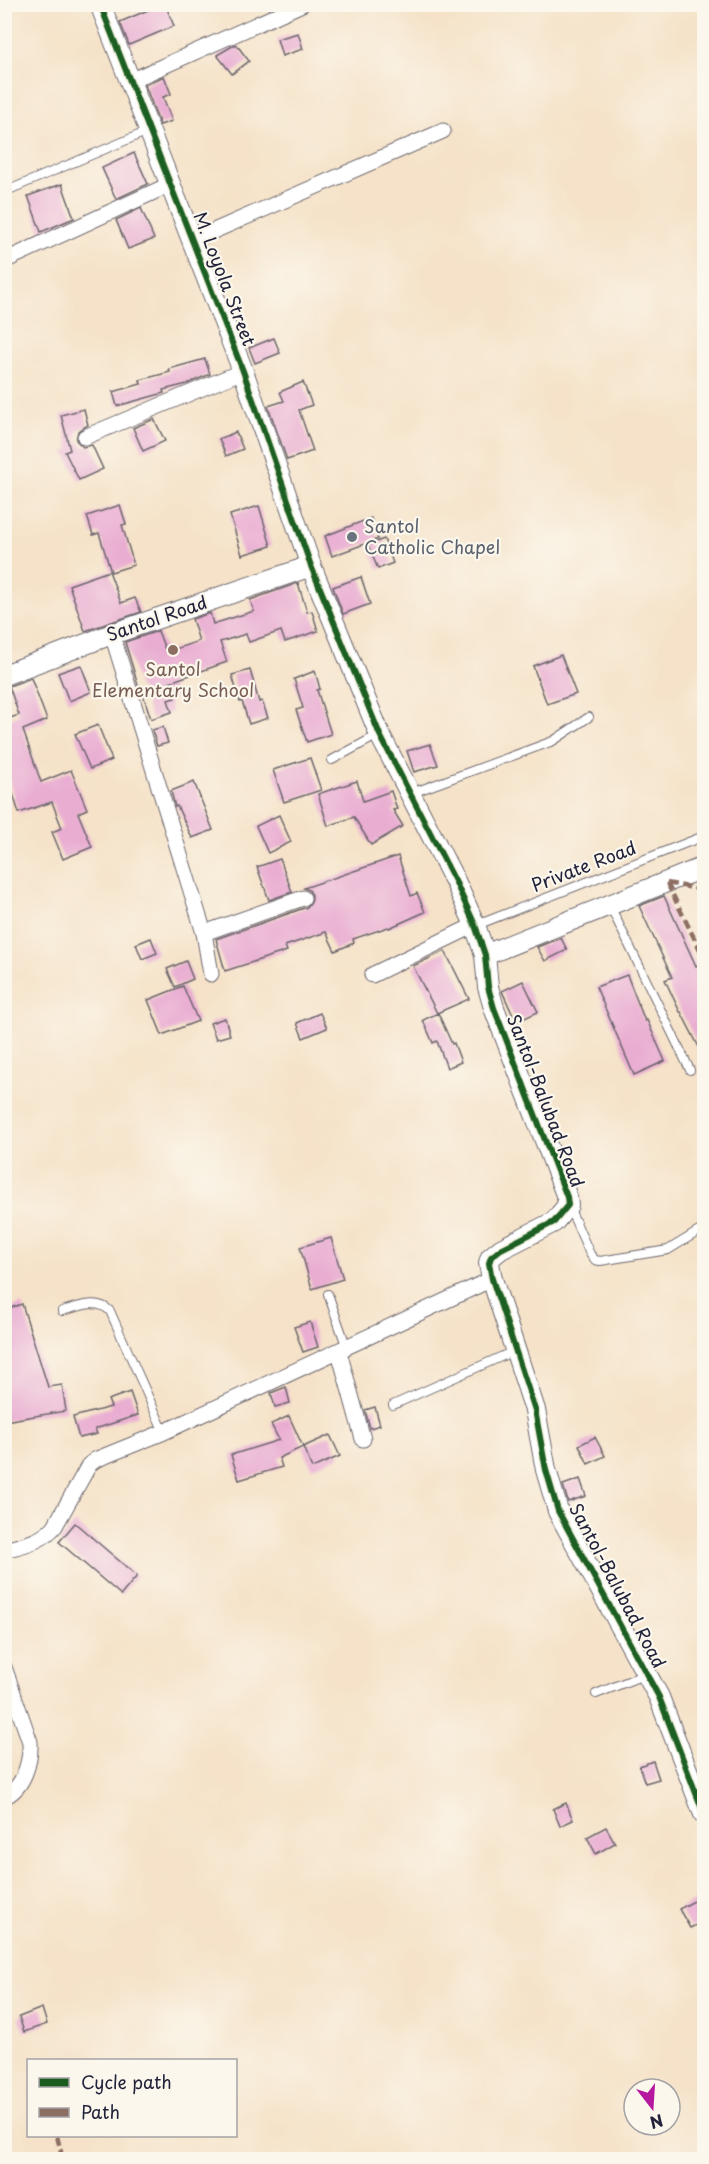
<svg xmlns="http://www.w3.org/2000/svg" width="709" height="2164" font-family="'Playpen Sans',sans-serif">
<rect width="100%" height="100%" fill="#fbf7ec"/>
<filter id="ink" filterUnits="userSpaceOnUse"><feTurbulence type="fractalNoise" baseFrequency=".0167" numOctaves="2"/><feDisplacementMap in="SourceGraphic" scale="12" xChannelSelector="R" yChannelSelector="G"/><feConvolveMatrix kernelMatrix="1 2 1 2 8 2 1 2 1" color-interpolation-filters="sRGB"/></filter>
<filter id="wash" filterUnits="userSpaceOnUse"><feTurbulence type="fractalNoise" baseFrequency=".008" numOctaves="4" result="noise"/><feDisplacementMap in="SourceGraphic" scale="24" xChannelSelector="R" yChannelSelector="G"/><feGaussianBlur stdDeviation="1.35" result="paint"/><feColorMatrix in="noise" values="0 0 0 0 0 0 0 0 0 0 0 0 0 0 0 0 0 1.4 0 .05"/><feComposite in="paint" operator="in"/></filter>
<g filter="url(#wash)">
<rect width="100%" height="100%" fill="#f5e2c8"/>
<g id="blocks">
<!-- building -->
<g fill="#e9add2">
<polygon points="162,4 165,4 174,26 129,45 120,22"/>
<polygon points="298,33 303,49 282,56 277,39"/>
<polygon points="236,44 249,61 232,74 217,55"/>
<polygon points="164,76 171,94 163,97 172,121 160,125 145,85"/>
<polygon points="134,153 148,184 116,199 102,168"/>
<polygon points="62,184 74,218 41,232 28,196"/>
<polygon points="141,208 154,239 128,249 116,220"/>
<polygon points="274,338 280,353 255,363 249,348"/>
<polygon points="205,359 210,374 187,384 163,390 164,393 117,406 113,392 141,384 140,380 170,372 169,369"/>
<polygon points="303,382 312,405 299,410 313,451 287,460 268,406 284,401 280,392"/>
<polygon points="84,409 88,425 78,431 76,440 83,447 92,445 103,469 79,480 65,452 70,450 61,415"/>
<polygon points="154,419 165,441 143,451 133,428"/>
<polygon points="236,432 243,449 226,456 219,439"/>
<polygon points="120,505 126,524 122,525 134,565 111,572 99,533 93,535 87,516"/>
<polygon points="259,506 271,546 242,555 230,515"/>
<polygon points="371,518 378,539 332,556 325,536"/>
<polygon points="384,539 393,563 378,569 368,545"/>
<polygon points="109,571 121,603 135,598 141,612 85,631 69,585"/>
<polygon points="361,577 370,604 343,614 333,587"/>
<polygon points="298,583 307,612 312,611 318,631 285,642 281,631 249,642 246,634 220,642 227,662 170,682 175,698 168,700 172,712 151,719 141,688 139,688 125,642 158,631 166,652 199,641 192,619 210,613 213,624 254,611 250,600"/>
<polygon points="561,655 576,694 547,704 533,666"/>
<polygon points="81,665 91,692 69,701 58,673"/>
<polygon points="250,670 259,702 262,701 268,718 249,724 242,701 240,702 232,675"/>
<polygon points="315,671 320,689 317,690 331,734 307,742 296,710 303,708 294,679"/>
<polygon points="31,678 47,720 23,730 41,782 71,770 87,809 78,813 92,847 63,859 52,832 62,828 52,802 19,813 4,766 4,720 19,715 9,686"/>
<polygon points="98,725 112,760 90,769 75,734"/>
<polygon points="163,727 168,743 157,746 152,730"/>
<polygon points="430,744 438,765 414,772 407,751"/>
<polygon points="310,758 321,790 284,802 273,770"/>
<polygon points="357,781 363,801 391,791 397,809 393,810 403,826 371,845 354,817 328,826 318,794"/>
<polygon points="194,782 213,830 192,838 177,806 175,807 171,791"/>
<polygon points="279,815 291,842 268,853 256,826"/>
<polygon points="398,856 411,896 417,893 425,912 389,928 388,927 353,939 354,943 335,951 326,932 285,946 287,951 225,971 216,939 307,907 312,900 312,895 309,890 304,888"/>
<polygon points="280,859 292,892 269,900 257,867"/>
<polygon points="664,896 696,966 698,965 705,980 705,1059 681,1012 680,1012 665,980 672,977 639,906"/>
<polygon points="151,938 157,953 142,959 136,944"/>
<polygon points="561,938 567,950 545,961 537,947"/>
<polygon points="445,951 469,999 437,1013 413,966"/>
<polygon points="186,961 193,979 175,987 167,969"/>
<polygon points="627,975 645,1021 647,1020 665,1061 634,1075 596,987"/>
<polygon points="523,981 538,1012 516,1022 502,991"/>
<polygon points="183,986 198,1021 162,1035 148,1000"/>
<polygon points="320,1013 327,1028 303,1038 297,1023"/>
<polygon points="438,1013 452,1044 454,1043 461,1062 447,1068 437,1041 433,1043 423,1020"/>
<polygon points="225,1018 230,1035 216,1039 210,1023"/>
<polygon points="331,1238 343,1279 312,1289 300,1247"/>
<polygon points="22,1304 48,1387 62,1385 66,1411 4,1421 4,1310"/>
<polygon points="310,1322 318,1347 303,1352 294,1327"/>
<polygon points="286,1387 290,1403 275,1407 271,1393"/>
<polygon points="130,1392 138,1415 95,1429 97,1434 79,1438 73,1417 111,1407 108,1400"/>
<polygon points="375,1407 380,1425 370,1428 365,1410"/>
<polygon points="289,1416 303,1447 279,1458 282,1467 239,1480 231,1455 279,1440 271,1424"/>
<polygon points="330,1435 340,1456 312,1468 303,1447"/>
<polygon points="595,1437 605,1456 588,1464 579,1445"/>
<polygon points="580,1479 586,1496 568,1502 563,1485"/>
<polygon points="75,1523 137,1576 121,1595 59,1542"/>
<polygon points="653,1761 659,1779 645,1783 639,1766"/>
<polygon points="566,1803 573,1820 560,1826 553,1809"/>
<polygon points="606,1827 615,1843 596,1854 587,1837"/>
<polygon points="705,1895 705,1921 690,1928 679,1909"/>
<polygon points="42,2008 47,2024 24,2032 19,2017"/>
</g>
</g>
</g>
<g filter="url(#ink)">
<use href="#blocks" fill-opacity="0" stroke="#6c656c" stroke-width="1.5"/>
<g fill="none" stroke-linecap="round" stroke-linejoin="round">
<!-- service casing -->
<g stroke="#6c656c" stroke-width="10">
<g id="service">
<polyline points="4,192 148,131"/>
<polyline points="332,760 378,735"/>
<polyline points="412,793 553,741 589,717"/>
<polyline points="610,906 690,1070"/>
<polyline points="477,925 704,836"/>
<polyline points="569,1207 590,1254 595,1260 600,1261 668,1250 704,1228"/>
<polyline points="328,1294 347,1348"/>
<path d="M62,1311C78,1307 97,1298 110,1311L164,1432"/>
<polyline points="393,1405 514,1351"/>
<polyline points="596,1694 646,1674"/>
</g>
</g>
<!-- minor casing -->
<g stroke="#6c656c" stroke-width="17">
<g id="minor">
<polyline points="130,81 302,4"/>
<polyline points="193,240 443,131"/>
<polyline points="4,261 171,184"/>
<polyline points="85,437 243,371"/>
<polyline points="112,634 204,933 211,974"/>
<polyline points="204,933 303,898"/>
<polyline points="372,975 475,925"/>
<polyline points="339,1352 363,1439"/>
<path d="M4,1550C23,1545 42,1542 55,1526L89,1465L95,1460L164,1432L492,1279"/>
<path d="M4,1667L30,1742C31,1761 24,1788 4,1797"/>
</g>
</g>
<!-- tertiary casing -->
<g stroke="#6c656c" stroke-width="22">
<g id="tertiary">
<polyline points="100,4 243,371 311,566 380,735 456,883 475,925 485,955 488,987 494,1008 567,1197 568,1205 554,1222 501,1249 491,1257 489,1263 492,1279 535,1410 546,1470 558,1511 659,1697 704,1814"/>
<polyline points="4,675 112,634 311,566"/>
<polyline points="485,955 704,867"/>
</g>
</g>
<!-- service -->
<use href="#service" stroke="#fff" stroke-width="8"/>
<!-- minor -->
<use href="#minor" stroke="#fff" stroke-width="15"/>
<!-- tertiary -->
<use href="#tertiary" stroke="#fff" stroke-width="20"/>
<!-- quiet -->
<g stroke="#8d6e63" stroke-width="4.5" stroke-dasharray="9 4.5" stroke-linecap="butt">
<polyline points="667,883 704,958"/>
<polyline points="667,883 704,890"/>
<polyline points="57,2136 63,2160"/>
</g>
<!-- cycleway casing -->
<g stroke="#fbf7ec" stroke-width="10">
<polyline id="cycleway" points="100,4 243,371 311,566 380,735 456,883 475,925 485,955 488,987 494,1008 567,1197 568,1205 554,1222 501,1249 491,1257 489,1263 492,1279 535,1410 546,1470 558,1511 659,1697 704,1814"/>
</g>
<!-- cycleway -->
<use href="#cycleway" stroke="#1b5e20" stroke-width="6"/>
</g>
</g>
<!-- markers -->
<circle fill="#6b7280" stroke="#fbf7ec" stroke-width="2" cx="352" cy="537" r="6"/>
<circle fill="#8d6e63" stroke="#fbf7ec" stroke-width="2" cx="173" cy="650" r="6"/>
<g text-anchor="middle" stroke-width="4.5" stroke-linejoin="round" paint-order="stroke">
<!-- street labels -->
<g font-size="18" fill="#22223b" stroke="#fbf7ec">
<text transform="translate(224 279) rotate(69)" y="6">M. Loyola Street</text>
<text transform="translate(157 619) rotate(-19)" y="6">Santol Road</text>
<text transform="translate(584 867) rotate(-21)" y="6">Private Road</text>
<text transform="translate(545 1101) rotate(69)" y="6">Santol-Balubad Road</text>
<text transform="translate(617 1586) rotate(62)" y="6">Santol-Balubad Road</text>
</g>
<!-- worship labels -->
<g font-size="18" fill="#5b616d" stroke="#fbf7ec" text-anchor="start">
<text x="364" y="533">Santol<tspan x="364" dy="21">Catholic Chapel</tspan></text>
</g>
<!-- education labels -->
<g font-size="18" fill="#785e54" stroke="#fbf7ec">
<text x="173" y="676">Santol<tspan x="173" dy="21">Elementary School</tspan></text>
</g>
</g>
<!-- margin -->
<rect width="709" height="2164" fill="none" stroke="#fbf7ec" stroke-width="24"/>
<!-- legend -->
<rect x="27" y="2059" width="210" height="78" fill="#fbf7ec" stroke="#a4a2a5" stroke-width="1.5"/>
<rect x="39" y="2078" width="30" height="9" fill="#1b5e20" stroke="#a4a2a5" stroke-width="1.5"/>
<text x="81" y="2089" font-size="18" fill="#22223b">Cycle path</text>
<rect x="39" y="2108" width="30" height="9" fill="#8d6e63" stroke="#a4a2a5" stroke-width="1.5"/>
<text x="81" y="2119" font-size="18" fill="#22223b">Path</text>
<!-- north arrow -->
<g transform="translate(652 2107) rotate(163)"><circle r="28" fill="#fbf7ec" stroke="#a4a2a5" stroke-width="1.5"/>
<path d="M0-4.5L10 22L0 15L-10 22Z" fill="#b5179e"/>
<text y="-9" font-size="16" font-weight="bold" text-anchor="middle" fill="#22223b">N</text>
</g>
</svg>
